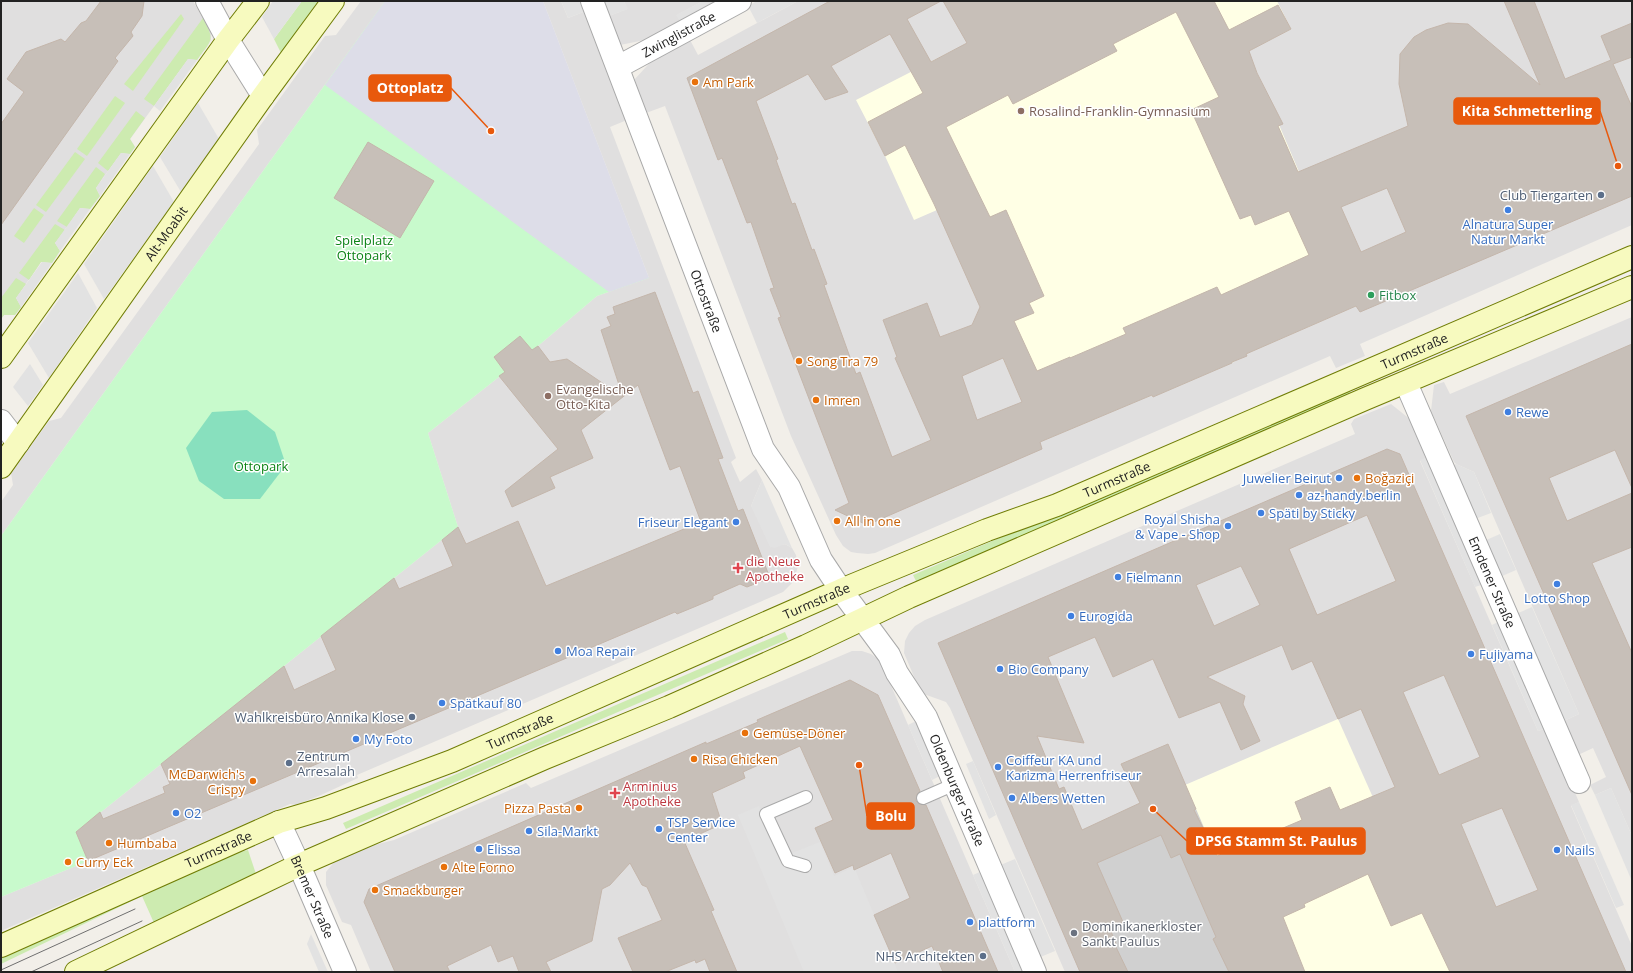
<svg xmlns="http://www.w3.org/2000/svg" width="1633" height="973" font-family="'Open Sans',sans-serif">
<rect width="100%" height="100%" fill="#f2efe9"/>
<!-- residential -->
<g fill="#e0dfdf">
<polygon points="1,1 193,1 211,33 211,40 197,60 188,59 130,139 135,147 130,154 121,153 108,171 96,188 100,196 90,209 80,208 55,243 60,251 52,263 41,262 16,298 21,307 15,315 4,315 1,319"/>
<polygon points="361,1 385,1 1,536 1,502 13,485 11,473 13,471 49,421 61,418 259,144 257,130 325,36 336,35"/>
<polygon points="543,1 561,1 568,18 586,11 627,120 610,127 736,458 731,462 740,482 756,469 762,480 751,506 782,545 785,544 792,548 796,555 798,566 794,581 783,592 357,775 358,778 321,795 296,805 290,804 1,931 1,897 88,861 76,832 458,527 428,433 538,346 597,296 649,278"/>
<polygon points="624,1 703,1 677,15 681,23 650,39 620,45 609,16 627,9"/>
<polygon points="798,1 1632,1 1632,225 1360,344 1365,356 1336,368 1330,356 875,553 868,554 857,553 851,552 843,546 836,535 791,436 665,106 646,113 634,80 657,55 689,38 698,55"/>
<polygon points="1632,317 1632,836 1611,788 1595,795 1590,785 1606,777 1593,748 1578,755 1564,721 1579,714 1474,472 1456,464 1454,462 1431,411 1434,385 1444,382 1450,394"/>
<polygon points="1391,404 1411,420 1428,457 1420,461 1538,731 1547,728 1579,802 1571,806 1632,946 1632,972 1065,972 950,708 946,702 921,693 904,653 905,641 909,633 915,626 925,620 1355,434 1351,424 1354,419"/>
<polygon points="852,651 862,651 871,654 878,659 883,667 1015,972 371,972 351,925 342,922 326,885 326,872 335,861 370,846 394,840 526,783 531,788"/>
</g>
<!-- education -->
<g fill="#ffffe5">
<polygon points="1055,1 1277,1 1291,29 1247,52 1257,73 1356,306 1246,354 1232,363 1153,397 1152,395 1040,442 972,289 971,284 937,210 914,220 885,156 856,100 946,54"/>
<polygon points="1338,719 1375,802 1450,972 1266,972 1185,785"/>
</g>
<!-- religious -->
<polygon fill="#d0d0d0" points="1196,809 1266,972 1080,972 1039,876"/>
<!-- grass -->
<g fill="#cdebb0">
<polygon points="302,1 318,1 281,53 274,39"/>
<polygon points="181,14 184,19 133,91 124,84"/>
<path d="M203,18C216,42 211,40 197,60L188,59L154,106L144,99Z"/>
<polygon points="115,96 125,103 87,156 77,149"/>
<polygon points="136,111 145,118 130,139 135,147 130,154 121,153 108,171 98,163"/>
<polygon points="75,152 85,159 46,212 36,205"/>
<polygon points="96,167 105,174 96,188 100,196 90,209 80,208 67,227 57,221"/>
<polygon points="34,208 44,215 24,243 14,236"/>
<polygon points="55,224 65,230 55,243 60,251 52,263 41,262 29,280 19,273"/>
<polygon points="16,278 26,284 16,298 21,307 15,315 4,315 1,319 1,298"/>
<polygon points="1347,387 1352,397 918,585 913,575 1303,408"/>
<polygon points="785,632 788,639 346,829 343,823"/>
<polygon points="248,850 256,874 154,923 142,896 1,964 1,954 232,854"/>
</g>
<!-- park -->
<polygon fill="#c8facc" points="385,1 649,278 597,296 538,346 428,433 458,527 76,832 88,861 1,897 1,536"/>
<!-- pitch -->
<polygon fill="#88e0be" points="247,410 275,432 286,465 260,499 224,499 199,481 186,448 212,412"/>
<!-- parking -->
<g fill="#e2e2e2">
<polygon points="273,1 302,1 274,39 262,17"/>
<polygon points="561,1 582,1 586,11 568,18"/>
<polygon points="603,1 624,1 628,9 609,16"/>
<polygon points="703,1 722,1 681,23 676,15"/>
<polygon points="757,1 798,1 757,23 748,6"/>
<polygon points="188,59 197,60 160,111 154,106"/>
<polygon points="198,103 219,139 181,192 160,157"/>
<polygon points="121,153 130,154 100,196 96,188"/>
<polygon points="153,166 174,202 104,299 84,264"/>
<polygon points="80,208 90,209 60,251 55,243"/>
<polygon points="42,262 52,263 21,307 16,298"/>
<polygon points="78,273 97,308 49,378 28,343"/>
<polygon points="30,364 43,385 28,406 13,387"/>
<polygon points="1428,457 1484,584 1475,587 1420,460"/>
<polygon points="1456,464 1474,472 1491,513 1475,519 1452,466"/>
<polygon points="762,480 792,548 785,544 775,548 770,547 751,506"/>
<polygon points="1500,534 1516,570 1500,577 1484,541"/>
<polygon points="1532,607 1579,714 1564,721 1516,614"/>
<polygon points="1500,621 1547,728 1538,731 1492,625"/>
<polygon points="916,721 940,776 932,780 908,725"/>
<polygon points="973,761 996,815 989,819 966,764"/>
<polygon points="1611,788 1632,836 1631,879 1595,795"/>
<polygon points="1579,802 1624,905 1616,908 1571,805"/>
<polygon points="759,806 782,857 820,842 834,876 854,867 898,972 804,972 738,815"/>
<polygon points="1015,859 1055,951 1038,958 998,866"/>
<polygon points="982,871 1025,972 1015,972 973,875"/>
<polygon points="311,934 328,972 319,972 307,944"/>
</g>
<!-- plaza -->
<polygon fill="#dddde8" points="385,1 543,1 649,278 609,292 325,85"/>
<!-- building -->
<g fill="#c7bfb8" stroke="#c4b6ab" fill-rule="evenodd">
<polygon points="101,1 144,1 142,16 131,32 133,36 115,58 118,61 1,225 1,124 24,92 7,79 26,52 61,39 65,42 81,23 86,21"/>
<path d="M830,1H941L907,19L931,62L967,43L943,1H1214L1229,30L1278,5L1291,29L1249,51L1257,73L1283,124L1278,126L1298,172L1408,126L1399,84L1400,54L1414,37L1426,30L1448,23L1468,24L1540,85L1504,1H1534L1565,79L1611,60L1601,36L1632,23V57L1613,64L1632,107V196L1360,312L1356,306L1246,354L1247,356L1232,362V363L1153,397L1152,395L1040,442L1042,449L867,525L835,510L849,503L778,318L781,317L770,289L774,288L751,222L747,223L722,158L718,160L687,78ZM1176,12L1219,97L1191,110L1240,219L1251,215L1255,225L1289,211L1309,255L1221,295L1217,287L1123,328L1126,334L1070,358V357L1037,371L1014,321L1034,313L1029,303L1044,296L1006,210L990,217L946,127L1008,95L1013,104L1117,51L1113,44ZM890,34L923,93L868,122L885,156L905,145L934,204L980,307L972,325L940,337L927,303L883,320L897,357L895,358L931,440L892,457L860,372L856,374L824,285L827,284L814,249L812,250L795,203L792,204L776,160L778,159L756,101L808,74L825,100L848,92L831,66ZM1387,188L1406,232L1361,252L1341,207ZM1003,358L1022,402L977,420L962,376Z"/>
<polygon points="368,142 434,181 400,238 334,198"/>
<polygon points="655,292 693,393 698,391 723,458 718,459 738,511 743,509 770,578 747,587 740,584 713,596 713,599 694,607 677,614 675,612 88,861 76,832 100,812 103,819 165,793 163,787 170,784 161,764 284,666 294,690 336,670 321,636 394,578 399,589 453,566 442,540 458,527 466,544 518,521 546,586 701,522 680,466 670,470 638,385 581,430 593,458 550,477 555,488 512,507 505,491 558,449 499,376 505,372 494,357 520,336 532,350 538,346 550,362 567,359 623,397 601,330 611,326 607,317 615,314 613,307"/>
<polygon points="1632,344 1632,488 1615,450 1549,478 1567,521 1632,493 1632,547 1592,563 1632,653 1632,795 1466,416"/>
<path d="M1387,449L1400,454L1626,972H1450L1422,913L1391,926L1368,874L1304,904L1305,907L1283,917L1305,972H1229L1213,939L1216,937L1180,854L1171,858L1161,835L1097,863L1123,922L1110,929L1116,944L1115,945L1128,972H1080L938,643ZM1367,515L1396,581L1317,615L1289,549ZM1241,566L1260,605L1214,626L1196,585ZM1095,637L1113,677L1153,659L1179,718L1220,702L1241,750L1260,741L1243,704L1245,696L1207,677L1282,645L1292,670L1312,661L1338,719L1361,709L1395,787L1340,810L1330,787L1295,802L1302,820L1217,856L1194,810L1196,809L1168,744L1121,764L1140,803L1082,830L1064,787L1059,789L1037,736L1084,743L1048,657ZM1444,675L1480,757L1439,775L1403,692ZM1502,808L1538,890L1496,907L1461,824Z"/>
<polygon points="850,680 878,695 920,791 917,794 916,801 919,804 926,805 998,972 943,972 932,946 895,963 874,915 910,898 891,853 854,870 853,865 835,873 815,828 833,820 800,746 743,772 745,778 712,793 722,824 684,841 714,910 711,911 737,972 710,972 705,959 696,963 695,960 665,972 633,972 618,938 662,920 647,887 642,885 630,863 610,885 602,889 592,941 546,962 551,972 519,972 513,956 498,962 491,945 447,966 450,972 395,972 364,902 369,889 706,742 706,744 758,722 757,720"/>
</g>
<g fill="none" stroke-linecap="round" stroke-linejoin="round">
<!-- service casing -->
<g stroke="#a9a9a9" stroke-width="14">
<g id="service">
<polyline points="923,798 955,784"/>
<polyline points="805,866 788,861 766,814 806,797"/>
</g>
</g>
<!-- minor casing -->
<g stroke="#a9a9a9" stroke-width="24">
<g id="minor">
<polyline points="207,1 228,40 263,96"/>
<path id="s1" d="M592,1L763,449L789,487L821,560L841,590L889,655L897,673L926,717L1035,972"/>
<path id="s2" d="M618,67L740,1"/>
<path id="s3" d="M1406,383L1579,782"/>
<polyline points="1,421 18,443"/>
<path id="s4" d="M279,822L299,865L345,972"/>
</g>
</g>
<!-- secondary casing -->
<g stroke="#707d05" stroke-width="24">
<g id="secondary">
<polyline points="1,357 228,40 258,1"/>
<path id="s5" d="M1,467L263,96L333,1"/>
<path id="s6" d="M1,946L279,822L326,808L452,761L841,590L987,530L1057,505L1632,257"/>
<polyline points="76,972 299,865 545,758 669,707 806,646 909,597 1365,399 1632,287"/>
</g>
</g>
<!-- service -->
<use href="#service" stroke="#fff" stroke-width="12"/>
<!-- minor -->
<use href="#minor" stroke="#fff" stroke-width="22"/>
<!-- secondary -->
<use href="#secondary" stroke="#f7fabf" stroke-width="22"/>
<!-- tram -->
<g stroke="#707070" stroke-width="1">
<polyline points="1,970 135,909"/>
<polyline points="31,972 142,921"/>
</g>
</g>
<!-- markers -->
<g fill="#e8710a" stroke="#fff" stroke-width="1.5">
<circle cx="695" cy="82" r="4"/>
<circle cx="799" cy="361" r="4"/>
<circle cx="816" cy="400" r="4"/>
<circle cx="1357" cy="478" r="4"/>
<circle cx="837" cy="521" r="4"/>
<circle cx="745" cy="733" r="4"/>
<circle cx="694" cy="759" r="4"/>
<circle cx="253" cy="781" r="4"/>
<circle cx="579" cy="808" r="4"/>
<circle cx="109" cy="843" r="4"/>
<circle cx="68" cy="862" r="4"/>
<circle cx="444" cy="867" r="4"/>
<circle cx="375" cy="890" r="4"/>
</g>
<g fill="#8d6e63" stroke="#fff" stroke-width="1.5">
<circle cx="1021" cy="111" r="4"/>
<circle cx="548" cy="396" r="4"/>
</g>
<g fill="#5c6f8a" stroke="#fff" stroke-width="1.5">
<circle cx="1601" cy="195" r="4"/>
<circle cx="412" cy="717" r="4"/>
<circle cx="289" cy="763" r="4"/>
<circle cx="983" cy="956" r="4"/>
</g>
<g fill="#3f7fe0" stroke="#fff" stroke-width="1.5">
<circle cx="1508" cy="210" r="4"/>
<circle cx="1508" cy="412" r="4"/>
<circle cx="1339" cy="478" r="4"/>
<circle cx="1299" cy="495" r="4"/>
<circle cx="1261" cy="513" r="4"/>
<circle cx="736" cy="522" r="4"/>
<circle cx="1228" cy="526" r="4"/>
<circle cx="1118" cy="577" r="4"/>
<circle cx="1557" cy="584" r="4"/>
<circle cx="1071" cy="616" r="4"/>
<circle cx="558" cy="651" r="4"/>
<circle cx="1471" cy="654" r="4"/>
<circle cx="1000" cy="669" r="4"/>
<circle cx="442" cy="703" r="4"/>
<circle cx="356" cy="739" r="4"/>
<circle cx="998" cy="767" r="4"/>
<circle cx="1012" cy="798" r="4"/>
<circle cx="176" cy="813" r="4"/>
<circle cx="659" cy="829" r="4"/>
<circle cx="529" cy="831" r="4"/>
<circle cx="479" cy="849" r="4"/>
<circle cx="1557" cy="850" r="4"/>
<circle cx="970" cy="922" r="4"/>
</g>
<circle fill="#2e9e5b" stroke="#fff" stroke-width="1.5" cx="1371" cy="295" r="4"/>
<g fill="#e0444e" stroke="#fff" stroke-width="1.5">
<path d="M736 562h4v4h4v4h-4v4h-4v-4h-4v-4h4z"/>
<path d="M613 787h4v4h4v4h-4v4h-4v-4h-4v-4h4z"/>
</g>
<circle fill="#6b7280" stroke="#fff" stroke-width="1.5" cx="1074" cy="933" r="4"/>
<g text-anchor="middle" stroke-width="3" stroke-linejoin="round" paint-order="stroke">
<!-- street labels -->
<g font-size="13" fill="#222" stroke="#fff">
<text dy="5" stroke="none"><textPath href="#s2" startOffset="69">Zwinglistraße</textPath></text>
<text dy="5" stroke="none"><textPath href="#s5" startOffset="286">Alt-Moabit</textPath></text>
<text dy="5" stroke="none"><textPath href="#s1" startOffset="321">Ottostraße</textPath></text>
<text dy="5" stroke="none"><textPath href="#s6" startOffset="1534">Turmstraße</textPath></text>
<text dy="5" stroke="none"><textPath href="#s6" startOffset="1210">Turmstraße</textPath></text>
<text dy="5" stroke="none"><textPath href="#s3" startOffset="217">Emdener Straße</textPath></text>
<text dy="5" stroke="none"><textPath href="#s6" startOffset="886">Turmstraße</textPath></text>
<text dy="5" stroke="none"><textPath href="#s6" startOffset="562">Turmstraße</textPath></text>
<text dy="5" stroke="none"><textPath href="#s1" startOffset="874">Oldenburger Straße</textPath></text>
<text dy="5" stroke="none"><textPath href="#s6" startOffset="238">Turmstraße</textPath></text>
<text dy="5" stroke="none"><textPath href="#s4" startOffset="82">Bremer Straße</textPath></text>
</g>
<!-- food labels -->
<g font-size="13" fill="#c56008" stroke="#fff" text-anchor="start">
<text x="703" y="87">Am Park</text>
<text x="807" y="366">Song Tra 79</text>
<text x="824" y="405">Imren</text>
<text x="1365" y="483">Boğaziçi</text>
<text x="845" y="526">All in one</text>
<text x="753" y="738">Gemüse-Döner</text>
<text x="702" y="764">Risa Chicken</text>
<text x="245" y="779" text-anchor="end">McDarwich's<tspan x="245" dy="15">Crispy</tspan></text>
<text x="571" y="813" text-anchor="end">Pizza Pasta</text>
<text x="117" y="848">Humbaba</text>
<text x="76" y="867">Curry Eck</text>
<text x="452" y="872">Alte Forno</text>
<text x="383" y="895">Smackburger</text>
</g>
<!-- education labels -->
<g font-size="13" fill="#785e54" stroke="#fff" text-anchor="start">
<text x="1029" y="116">Rosalind-Franklin-Gymnasium</text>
<text x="556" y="394">Evangelische<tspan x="556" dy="15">Otto-Kita</tspan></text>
</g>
<!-- service labels -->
<g font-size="13" fill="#4e5e75" stroke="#fff" text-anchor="end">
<text x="1593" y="200">Club Tiergarten</text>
<text x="404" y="722">Wahlkreisbüro Annika Klose</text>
<text x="297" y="761" text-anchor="start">Zentrum<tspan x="297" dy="15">Arresalah</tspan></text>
<text x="975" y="961">NHS Architekten</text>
</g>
<!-- shop labels -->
<g font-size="13" fill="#366cbe" stroke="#fff" text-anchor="start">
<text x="1508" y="229" text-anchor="middle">Alnatura Super<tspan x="1508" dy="15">Natur Markt</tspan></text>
<text x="1516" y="417">Rewe</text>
<text x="1331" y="483" text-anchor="end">Juwelier Beirut</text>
<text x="1307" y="500">az-handy.berlin</text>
<text x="1269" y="518">Späti by Sticky</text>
<text x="1220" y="524" text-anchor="end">Royal Shisha<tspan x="1220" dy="15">&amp; Vape - Shop</tspan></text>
<text x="728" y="527" text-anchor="end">Friseur Elegant</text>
<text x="1126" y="582">Fielmann</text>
<text x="1557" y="603" text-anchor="middle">Lotto Shop</text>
<text x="1079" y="621">Eurogida</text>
<text x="566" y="656">Moa Repair</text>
<text x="1479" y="659">Fujiyama</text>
<text x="1008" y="674">Bio Company</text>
<text x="450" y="708">Spätkauf 80</text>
<text x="364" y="744">My Foto</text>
<text x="1006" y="765">Coiffeur KA und<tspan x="1006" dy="15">Karizma Herrenfriseur</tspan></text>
<text x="1020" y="803">Albers Wetten</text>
<text x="184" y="818">O2</text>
<text x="667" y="827">TSP Service<tspan x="667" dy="15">Center</tspan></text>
<text x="537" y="836">Sila-Markt</text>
<text x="487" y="854">Elissa</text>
<text x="1565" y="855">Nails</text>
<text x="978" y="927">plattform</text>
</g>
<!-- park labels -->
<g font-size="13" fill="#0c8416" stroke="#fff">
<text x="364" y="245">Spielplatz<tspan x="364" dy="15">Ottopark</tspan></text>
<text x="261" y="471">Ottopark</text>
</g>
<!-- leisure labels -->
<g font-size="13" fill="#27864d" stroke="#fff" text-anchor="start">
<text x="1379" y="300">Fitbox</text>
</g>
<!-- health labels -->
<g font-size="13" fill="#be3a42" stroke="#fff" text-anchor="start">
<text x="746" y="566">die Neue<tspan x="746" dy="15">Apotheke</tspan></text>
<text x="623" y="791">Arminius<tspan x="623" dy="15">Apotheke</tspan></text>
</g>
<!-- worship labels -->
<g font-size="13" fill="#5b616d" stroke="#fff" text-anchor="start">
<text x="1082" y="931">Dominikanerkloster<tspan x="1082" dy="15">Sankt Paulus</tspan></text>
</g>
</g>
<!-- callouts -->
<path fill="none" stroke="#e8590c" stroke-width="1.5" d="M491 131L451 88M1618 166L1600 111M859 765L867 816M1153 809L1187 841"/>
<g fill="#e8590c" stroke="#fff" stroke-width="1.5">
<circle cx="491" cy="131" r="4"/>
<circle cx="1618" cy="166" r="4"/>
<circle cx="859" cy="765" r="4"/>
<circle cx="1153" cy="809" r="4"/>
</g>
<g fill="#e8590c" stroke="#e8590c" stroke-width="1.5">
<rect x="369" y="75" width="82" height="26" rx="4"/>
<rect x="1454" y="98" width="146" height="26" rx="4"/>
<rect x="867" y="803" width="47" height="26" rx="4"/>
<rect x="1187" y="828" width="178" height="26" rx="4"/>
</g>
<g font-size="14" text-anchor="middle" font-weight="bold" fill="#fff">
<text x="410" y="93">Ottoplatz</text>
<text x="1527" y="116">Kita Schmetterling</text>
<text x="891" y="821">Bolu</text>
<text x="1276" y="846">DPSG Stamm St. Paulus</text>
</g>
<!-- border -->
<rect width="1633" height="973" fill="none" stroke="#222222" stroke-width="4"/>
</svg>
